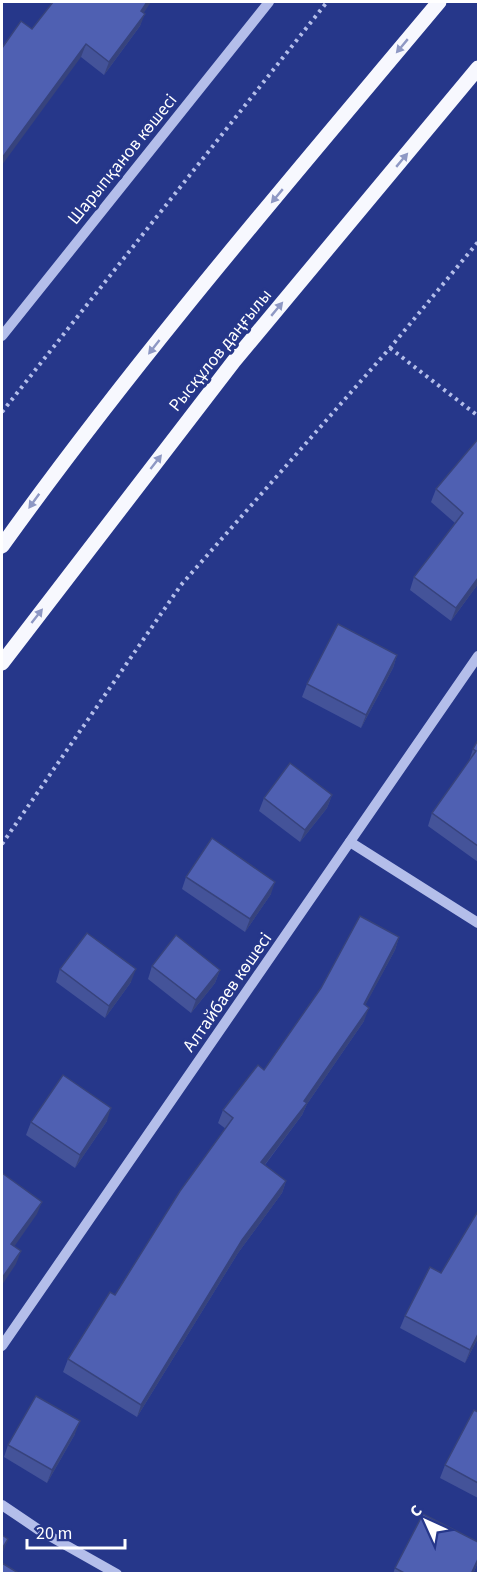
<svg xmlns="http://www.w3.org/2000/svg" width="480" height="1575" font-family="'Source Sans 3',sans-serif">
<rect width="100%" height="100%" fill="#26378a"/>
<g fill="none" stroke-linecap="round" stroke-linejoin="round">
<!-- path -->
<g stroke="#b4beea" stroke-width="4" stroke-dasharray="3 4.5" stroke-linecap="butt">
<polyline points="390,348 478,416"/>
<polyline points="2,412 327,2"/>
<polyline points="2,844 181,585 390,348 478,242"/>
</g>
<!-- minor -->
<g stroke="#b4beea" stroke-width="10">
<polyline points="2,336 269,2"/>
<polyline points="350,842 478,923"/>
<polyline points="2,1346 478,656"/>
<polyline points="2,1505 39,1530 117,1574"/>
</g>
<!-- major -->
<g stroke="#f7f8fe" stroke-width="15">
<path d="M2,546C137,357 290,180 439,2"/>
<polyline points="2,663 234,361 478,68"/>
</g>
</g>
<!-- wall -->
<g fill="#445399">
<polygon points="144,13 140,26 104,75 81,57 32,29"/>
<polygon points="478,439 478,584 451,621 410,590 414,577 455,523 431,502 436,489"/>
<polygon points="397,655 393,668 361,728 302,697 307,684"/>
<polygon points="478,740 478,862 428,826 432,813 469,761 473,749"/>
<polygon points="332,795 327,808 300,842 259,811 264,798"/>
<polygon points="186,877 271,894 245,932 182,889"/>
<polygon points="399,937 395,950 365,1005 364,1021 307,1104 302,1115 265,1165 286,1181 282,1193 238,1253 137,1417 63,1372 68,1359 115,1295 226,1129 218,1123 223,1110"/>
<polygon points="152,966 220,970 215,983 191,1013 148,979"/>
<polygon points="60,969 131,982 105,1018 56,982"/>
<polygon points="107,1121 75,1168 26,1135 31,1122"/>
<polygon points="441,1273 478,1338 465,1363 400,1328 405,1316"/>
<polygon points="478,1412 478,1498 440,1478 445,1465"/>
<polygon points="75,1434 47,1483 4,1457 8,1445"/>
<polygon points="478,1562 473,1574 393,1574 395,1568"/>
</g>
<!-- shaded-wall -->
<g fill="#37437d">
<polygon points="147,2 151,2 137,23 141,11"/>
<polygon points="145,14 140,26 104,75 109,62"/>
<polygon points="86,44 81,57 2,165 2,158"/>
<polygon points="478,578 478,584 451,621 456,608"/>
<polygon points="397,655 393,668 361,728 366,715"/>
<polygon points="332,795 327,808 300,842 305,830"/>
<polygon points="275,882 271,894 245,932 250,919"/>
<polygon points="399,937 395,950 359,1017 364,1004"/>
<polygon points="136,969 131,982 105,1018 109,1006"/>
<polygon points="220,970 215,983 191,1013 196,1000"/>
<polygon points="369,1008 364,1021 307,1104 302,1115 257,1175 261,1162"/>
<polygon points="111,1108 107,1121 75,1168 80,1155"/>
<polygon points="286,1181 282,1193 238,1253 137,1417 141,1405 242,1240"/>
<polygon points="42,1202 37,1214 7,1257 11,1244"/>
<polygon points="21,1251 16,1264 2,1285 2,1278"/>
<polygon points="478,1334 478,1338 465,1363 470,1350"/>
<polygon points="80,1421 75,1434 47,1483 52,1470"/>
<polygon points="8,1539 3,1552 2,1554 2,1549"/>
<polygon points="478,1559 478,1562 473,1574 471,1574"/>
</g>
<!-- building -->
<g fill="#4f60b2" stroke="#37437d" stroke-width="1.5">
<polygon points="53,2 147,2 141,11 145,14 109,62 86,44 2,158 2,48 21,21 32,29"/>
<polygon points="478,439 478,578 456,608 414,577 463,513 436,489"/>
<polygon points="338,624 397,655 366,715 307,684"/>
<polygon points="478,740 478,846 432,813 476,751 473,749"/>
<polygon points="290,763 332,795 305,830 264,798"/>
<polygon points="212,838 275,882 250,919 186,877"/>
<polygon points="360,916 399,937 364,1004 369,1008 304,1101 307,1103 261,1162 286,1181 242,1240 141,1405 68,1359 110,1292 115,1295 180,1191 233,1118 223,1110 258,1065 264,1070 321,988"/>
<polygon points="87,933 136,969 109,1006 60,969"/>
<polygon points="176,935 220,970 196,1000 152,966"/>
<polygon points="63,1075 111,1108 80,1155 31,1122"/>
<polygon points="2,1173 42,1202 11,1244 21,1251 2,1278"/>
<polygon points="478,1211 478,1334 470,1350 405,1316 430,1267 441,1273"/>
<polygon points="36,1396 80,1421 52,1470 8,1445"/>
<polygon points="474,1410 478,1412 478,1483 445,1465"/>
<polygon points="423,1514 478,1542 478,1559 471,1574 406,1574 395,1568"/>
<polygon points="2,1535 8,1539 2,1549"/>
<polygon points="2,1563 20,1574 2,1574"/>
</g>
<!-- one-way arrows -->
<defs><path id="oneway-solid" d="M-6-.8H1V-3.2L6.5 0L1 3.2V.8H-6Z" transform="scale(1.5)"/></defs>
<g fill="#8e98c4">
<use href="#oneway-solid" transform="translate(402 46) rotate(130)"/>
<use href="#oneway-solid" transform="translate(402 160) rotate(-50)"/>
<use href="#oneway-solid" transform="translate(277 196) rotate(130)"/>
<use href="#oneway-solid" transform="translate(277 309) rotate(-50)"/>
<use href="#oneway-solid" transform="translate(154 347) rotate(128)"/>
<use href="#oneway-solid" transform="translate(156 462) rotate(-52)"/>
<use href="#oneway-solid" transform="translate(34 501) rotate(126)"/>
<use href="#oneway-solid" transform="translate(37 616) rotate(-52)"/>
</g>
<g text-anchor="middle" stroke-width="6" stroke-linejoin="round" paint-order="stroke">
<!-- street labels -->
<g font-size="18" fill="#fff" stroke="#26378a">
<text transform="translate(122 159) rotate(-51)" y="6">Шарыпқанов көшесі</text>
<text transform="translate(220 350) rotate(-51)" y="6">Рысқұлов даңғылы</text>
<text transform="translate(227 992) rotate(-55)" y="6">Алтайбаев көшесі</text>
</g>
</g>
<!-- border -->
<rect width="480" height="1575" fill="none" stroke="#ffffff" stroke-width="6"/>
<!-- north arrow -->
<g transform="translate(426 1521) rotate(315)" stroke="#26378a" stroke-width="4.5" paint-order="stroke">
<path d="M0-4.5L10 22L0 15L-10 22Z" fill="#ffffff"/>
<text y="-9" font-size="16" font-weight="bold" text-anchor="middle" fill="#ffffff">С</text>
</g>
<!-- scale -->
<path d="M27 1539v9h98v-9" fill="none" stroke="#ffffff" stroke-width="3"/>
<text x="36" y="1539" font-size="18" fill="#ffffff" stroke="#26378a" stroke-width="4.5" paint-order="stroke">20 m</text>
</svg>
